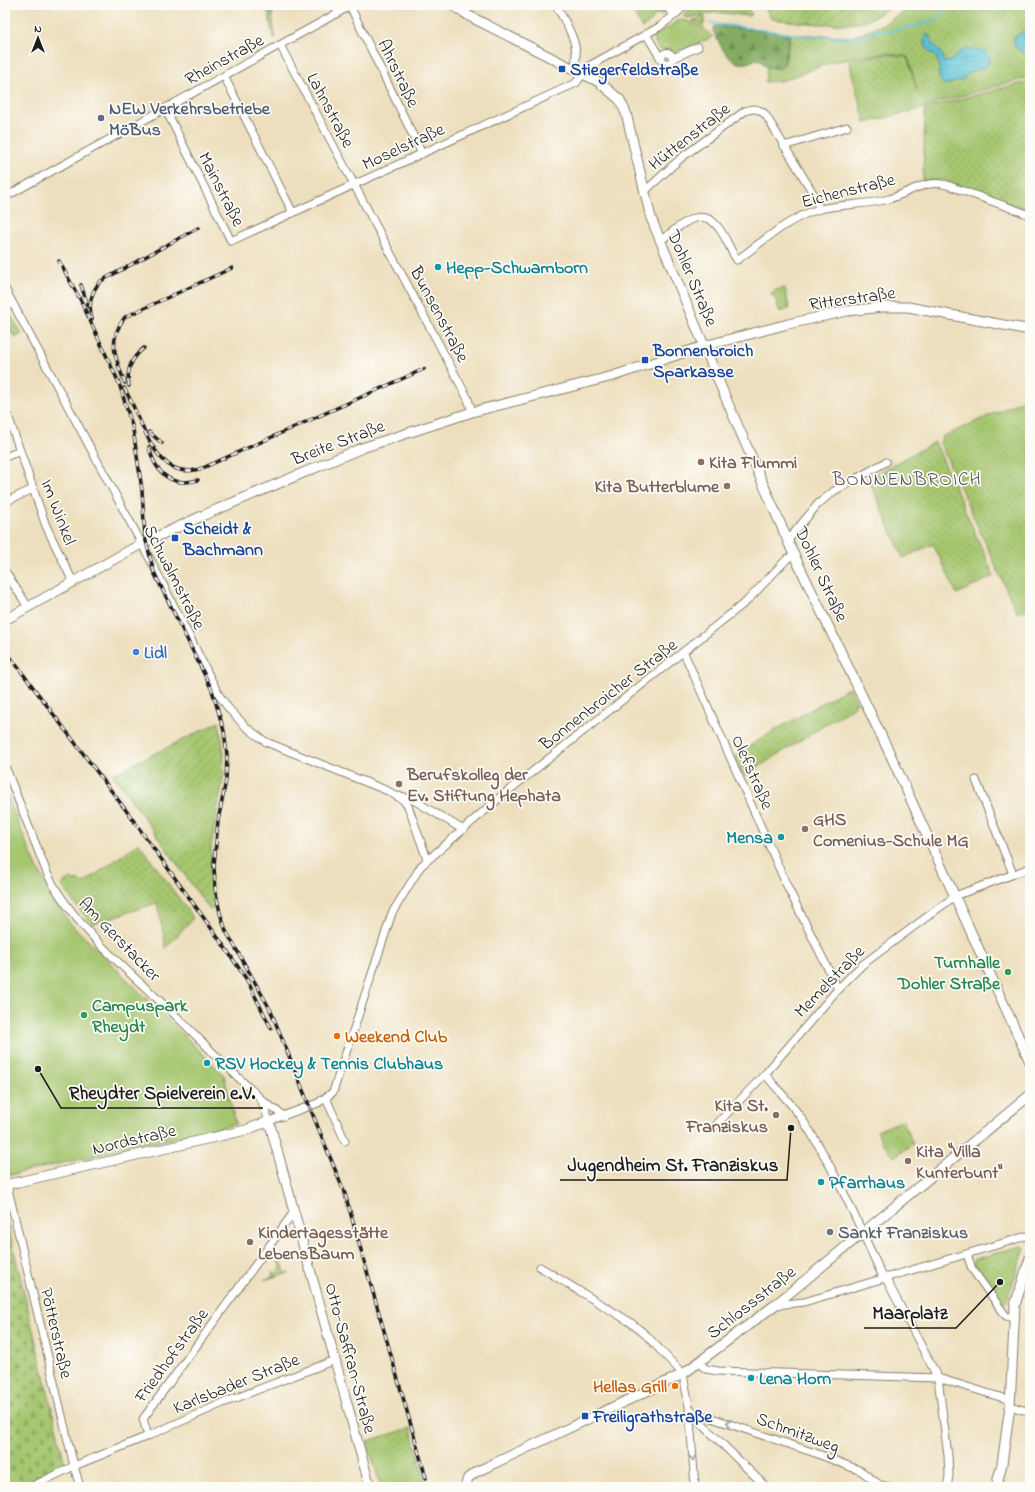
<svg xmlns="http://www.w3.org/2000/svg" width="1035" height="1492" font-family="'Indie Flower',sans-serif">
<defs>
<pattern id="grass-dots" width="8" height="8" patternUnits="userSpaceOnUse"><rect width="8" height="8" fill="#a6c66f"/><path d="M2 2h.1M6 6h.1" fill="none" stroke="#8eaa60" stroke-width="1.8" stroke-linecap="round"/></pattern>
<pattern id="forest-firs" width="22" height="20" patternUnits="userSpaceOnUse"><rect width="22" height="20" fill="#84ab62"/><path d="M5 1l3.5 6h-7zM16 11l3.5 6h-7z" fill="#6b8a50"/></pattern>
<pattern id="cemetery-stones" width="16" height="16" patternUnits="userSpaceOnUse"><rect width="16" height="16" fill="#a6c66f"/><path d="M2 7V4a2 2 0 0 1 4 0v3zM10 15v-3a2 2 0 0 1 4 0v3z" fill="#8eaa60"/></pattern>
<pattern id="garden-furrows" width="10" height="10" patternUnits="userSpaceOnUse"><rect width="10" height="10" fill="#a6c66f"/><path d="M-1 1l2-2M0 10L10 0M9 11l2-2" fill="none" stroke="#8eaa60"/></pattern>
<pattern id="water-rules" width="6" height="5" patternUnits="userSpaceOnUse"><rect width="6" height="5" fill="#5cc4d8"/><path d="M0 2.5h6" fill="none" stroke="#4fa8b9"/></pattern>
</defs>
<rect width="100%" height="100%" fill="#fdfcf7"/>
<filter id="ink" filterUnits="userSpaceOnUse"><feTurbulence type="fractalNoise" baseFrequency=".025" numOctaves="2"/><feDisplacementMap in="SourceGraphic" scale="8" xChannelSelector="R" yChannelSelector="G"/><feConvolveMatrix kernelMatrix="1 2 1 2 8 2 1 2 1" color-interpolation-filters="sRGB"/></filter>
<filter id="wash" filterUnits="userSpaceOnUse"><feTurbulence type="fractalNoise" baseFrequency=".012" numOctaves="4" result="noise"/><feDisplacementMap in="SourceGraphic" scale="16" xChannelSelector="R" yChannelSelector="G"/><feGaussianBlur stdDeviation="0.9" result="paint"/><feColorMatrix in="noise" values="0 0 0 0 0 0 0 0 0 0 0 0 0 0 0 0 0 1.4 0 .05"/><feComposite in="paint" operator="in"/></filter>
<g filter="url(#wash)">
<rect width="100%" height="100%" fill="#eddfbd"/>
<!-- grass -->
<g fill="url(#grass-dots)" stroke="#617146">
<polygon points="267,5 271,5 275,39 271,28"/>
<polygon points="629,5 658,5 664,13 660,15 657,14 653,18 652,21 642,28"/>
<polygon points="693,5 744,5 752,14 749,16 716,12 688,18 683,16"/>
<polygon points="914,5 1030,5 1030,77 924,106 925,108 1030,81 1030,211 944,180 923,181 925,108 865,123 849,62 886,54 907,57 917,90 908,57 887,53 831,62 782,81 765,82 767,67 780,69 785,63 791,34 852,37 884,24"/>
<polygon points="705,16 704,25 692,21"/>
<polygon points="680,19 703,27 713,37 674,53 667,49 659,50 653,38"/>
<polygon points="785,288 789,309 780,312 774,296 770,294 775,290"/>
<polygon points="5,305 22,334 15,338 5,320"/>
<polygon points="1030,397 1030,608 1017,613 940,443 942,437"/>
<polygon points="935,442 994,576 957,594 933,544 903,558 868,478"/>
<polygon points="850,687 857,702 853,704 855,706 744,776 735,756 762,738"/>
<polygon points="139,843 193,918 166,948 157,903 92,924 74,903 62,886 65,881 71,879 84,883"/>
<polygon points="903,1120 913,1144 894,1157 883,1144 877,1131"/>
<polygon points="1021,1246 1025,1248 1007,1300 1002,1303 1000,1301 973,1263 975,1259"/>
<polygon points="282,1257 285,1258 281,1259 285,1273 289,1273 264,1280 273,1276 272,1271 276,1274 282,1266 278,1263"/>
<polygon points="411,1428 427,1487 381,1487 367,1441"/>
</g>
<!-- forest -->
<path fill="url(#forest-firs)" stroke="#50643f" d="M715,26L790,34L784,63L779,68L766,67L760,60L756,59C732,74 722,48 713,31Z"/>
<!-- cemetery -->
<polygon fill="url(#cemetery-stones)" stroke="#617146" points="5,1213 65,1464 17,1487 5,1487"/>
<!-- garden -->
<g fill="url(#garden-furrows)" stroke="#617146">
<path d="M764,5H892C885,10 877,16 868,20C841,29 800,22 771,19Z"/>
<polygon points="219,722 224,753 223,779 211,847 211,880 215,907 209,909 113,774"/>
</g>
<!-- pitch -->
<path fill="#a6c66f" stroke="#617146" d="M5,791C24,837 40,883 70,923L224,1075L236,1124L5,1176Z"/>
<!-- water -->
<g fill="url(#water-rules)" stroke="#3c707a">
<path d="M1030,28V54H1029C1019,51 1013,48 1014,37Z"/>
<polygon points="927,34 930,36 932,43 942,53 944,62 950,61 964,49 983,50 990,57 988,65 984,68 970,72 962,80 944,85 939,78 939,64 936,57 927,49 924,40"/>
</g>
<g fill="none" stroke-linecap="round" stroke-linejoin="round">
<!-- stream -->
<polyline stroke="#5cc4d8" stroke-width="2" points="710,23 807,36 855,39 877,31 894,31 935,20 941,16 944,5"/>
</g>
</g>
<g filter="url(#ink)">
<g fill="none" stroke-linecap="round" stroke-linejoin="round">
<!-- street casing -->
<g stroke="#847e6c" stroke-width="9">
<g id="street">
<path d="M556,5C566,24 582,46 574,68"/>
<polyline points="664,5 675,15"/>
<polyline points="350,6 422,154"/>
<polyline points="646,34 661,59"/>
<polyline points="280,45 468,399 472,412"/>
<circle cx="667" cy="58" r="5.5"/>
<polyline points="673,58 698,47"/>
<polyline points="224,76 293,213"/>
<polyline points="165,108 231,241 576,83 589,66 659,27 675,15 685,5"/>
<polyline points="784,146 847,127"/>
<path d="M644,192L681,158L745,111C753,108 758,108 765,114L816,198L819,209"/>
<polyline points="5,197 352,5"/>
<path d="M660,241C677,229 700,203 718,227C726,237 730,250 737,260C761,243 791,216 820,209C842,204 867,205 889,199C909,193 925,179 947,185L1030,215"/>
<polyline points="5,289 150,559 219,695 229,709 246,727 266,742 388,791 403,800 408,806 427,859"/>
<polyline points="8,416 46,526 73,582"/>
<polyline points="5,457 20,451"/>
<polyline points="5,502 33,489"/>
<polyline points="788,540 818,504 834,491 886,462"/>
<polyline points="5,571 28,607"/>
<polyline points="684,653 788,888 838,989"/>
<path d="M5,766L47,873C73,926 130,973 173,1013C201,1040 227,1068 256,1094L261,1099L269,1121L318,1103L333,1092L392,913L421,866L498,799L747,601L787,559L794,555"/>
<polyline points="976,780 1013,874"/>
<polyline points="401,796 415,801 462,829"/>
<path d="M765,1074C777,1089 791,1103 802,1119C835,1168 858,1224 883,1277"/>
<polyline points="326,1098 345,1141"/>
<polyline points="263,1101 284,1116"/>
<polyline points="715,1126 765,1074 838,989 862,965 955,896 1030,868"/>
<polyline points="7,1185 74,1466 80,1487"/>
<polyline points="967,1254 972,1269 1006,1316 1013,1318"/>
<polyline points="540,1267 630,1322 646,1335 683,1374 689,1406 695,1487"/>
<polyline points="885,1277 938,1378 948,1456 949,1476 947,1487"/>
<polyline points="775,1305 804,1302 1030,1235"/>
<polyline points="699,1363 706,1369 718,1371 938,1378 1010,1400"/>
<polyline points="1010,1406 1030,1412"/>
<polyline points="693,1411 702,1424 766,1487"/>
<polyline points="694,1412 818,1454 861,1471 880,1485 889,1487"/>
<polyline points="148,1436 223,1403 335,1360"/>
<polyline points="31,1487 74,1466 148,1436 143,1419 294,1212"/>
</g>
</g>
<!-- secondary casing -->
<g stroke="#847e6c" stroke-width="11">
<g id="secondary">
<polyline points="452,5 471,17 599,82 620,100 626,113 651,218 727,401 794,555 891,756 1030,1062"/>
<polyline points="5,620 141,544 204,515 362,448 472,412 613,376 704,346 788,324 847,311 882,307 908,307 1030,330"/>
<polyline points="5,1185 246,1130 269,1121 370,1487"/>
<polyline points="465,1487 468,1478 476,1472 683,1374 775,1305 1030,1095"/>
<polyline points="996,1487 1002,1464 1010,1406 1015,1305 1030,1258"/>
</g>
</g>
<!-- street -->
<use href="#street" stroke="#fff" stroke-width="7"/>
<!-- secondary -->
<use href="#secondary" stroke="#fff" stroke-width="9"/>
<!-- rail casing -->
<g stroke="#1c1c1c" stroke-width="3.5">
<g id="rail">
<polyline points="59,261 81,301 119,383 133,429 142,490 145,537 154,572 212,690 224,731 227,755 226,780 218,821 214,865 215,888 220,913 226,931 270,1009 345,1194 426,1478"/>
<polyline points="81,285 88,306"/>
<path d="M92,319C88,305 91,291 101,281L198,228"/>
<path d="M125,383C115,358 107,340 125,317L232,268"/>
<path d="M129,386C126,371 131,358 144,348"/>
<path d="M124,388C143,418 155,488 205,467L424,369"/>
<polyline points="149,432 162,443"/>
<path d="M149,447C155,472 170,488 198,480"/>
<polyline points="5,650 128,813 224,946 247,980 271,1028"/>
</g>
</g>
<!-- rail -->
<use href="#rail" stroke="#fdfcf7" stroke-width="2" stroke-dasharray="6" stroke-linecap="butt"/>
</g>
<!-- one-way arrows -->
<defs><path id="oneway-chevron" d="M-2-3.5L2.5 0L-2 3.5" fill="none" stroke-width="1.6" stroke-linecap="round" stroke-linejoin="round"/></defs>
<g stroke="#999">
<use href="#oneway-chevron" transform="translate(729 1423) rotate(-161)"/>
<use href="#oneway-chevron" transform="translate(693 1458) rotate(86)"/>
</g>
</g>
<!-- markers -->
<g fill="#1a4fb4" stroke="#fdfcf7" stroke-width="1.5">
<rect x="558" y="65" width="8" height="8" rx="2"/>
<rect x="641" y="356" width="8" height="8" rx="2"/>
<rect x="171" y="534" width="8" height="8" rx="2"/>
<rect x="581" y="1412" width="8" height="8" rx="2"/>
</g>
<circle fill="#5c6f8a" stroke="#fdfcf7" stroke-width="1.5" cx="101" cy="118" r="4"/>
<g fill="#0f9aa8" stroke="#fdfcf7" stroke-width="1.5">
<circle cx="438" cy="267" r="4"/>
<circle cx="781" cy="837" r="4"/>
<circle cx="207" cy="1063" r="4"/>
<circle cx="821" cy="1182" r="4"/>
<circle cx="751" cy="1378" r="4"/>
</g>
<g fill="#8d6e63" stroke="#fdfcf7" stroke-width="1.5">
<circle cx="701" cy="462" r="4"/>
<circle cx="727" cy="486" r="4"/>
<circle cx="399" cy="784" r="4"/>
<circle cx="805" cy="829" r="4"/>
<circle cx="776" cy="1115" r="4"/>
<circle cx="908" cy="1161" r="4"/>
<circle cx="250" cy="1242" r="4"/>
</g>
<circle fill="#3f7fe0" stroke="#fdfcf7" stroke-width="1.5" cx="136" cy="652" r="4"/>
<g fill="#2e9e5b" stroke="#fdfcf7" stroke-width="1.5">
<circle cx="1008" cy="972" r="4"/>
<circle cx="84" cy="1015" r="4"/>
</g>
<g fill="#e8710a" stroke="#fdfcf7" stroke-width="1.5">
<circle cx="337" cy="1036" r="4"/>
<circle cx="675" cy="1386" r="4"/>
</g>
<circle fill="#6b7280" stroke="#fdfcf7" stroke-width="1.5" cx="830" cy="1232" r="4"/>
<g text-anchor="middle" stroke-width="3.5" stroke-linejoin="round" paint-order="stroke">
<!-- street labels -->
<g font-size="18" fill="#1c1c1c" stroke="#fdfcf7">
<text transform="translate(224 59) rotate(-29)" y="6">Rheinstraße</text>
<text transform="translate(399 73) rotate(64)" y="6">Ahrstraße</text>
<text transform="translate(331 110) rotate(62)" y="6">Lahnstraße</text>
<text transform="translate(689 136) rotate(-38)" y="6">Hüttenstraße</text>
<text transform="translate(403 146) rotate(-25)" y="6">Moselstraße</text>
<text transform="translate(222 189) rotate(63)" y="6">Mainstraße</text>
<text transform="translate(848 190) rotate(-14)" y="6">Eichenstraße</text>
<text transform="translate(693 278) rotate(67)" y="6">Dohler Straße</text>
<text transform="translate(852 298) rotate(-8)" y="6">Ritterstraße</text>
<text transform="translate(440 314) rotate(62)" y="6">Bunsenstraße</text>
<text transform="translate(338 442) rotate(-21)" y="6">Breite Straße</text>
<text transform="translate(59 512) rotate(69)" y="6">Im Winkel</text>
<text transform="translate(822 574) rotate(65)" y="6">Dohler Straße</text>
<text transform="translate(175 577) rotate(63)" y="6">Schwalmstraße</text>
<text transform="translate(608 694) rotate(-38)" y="6">Bonnenbroicher Straße</text>
<text transform="translate(753 772) rotate(66)" y="6">Olefstraße</text>
<text transform="translate(120 939) rotate(46)" y="6">Am Gerstacker</text>
<text transform="translate(829 981) rotate(-46)" y="6">Memelstraße</text>
<text transform="translate(134 1139) rotate(-13)" y="6">Nordstraße</text>
<text transform="translate(751 1302) rotate(-38)" y="6">Schlossstraße</text>
<text transform="translate(57 1333) rotate(77)" y="6">Pötterstraße</text>
<text transform="translate(171 1355) rotate(-54)" y="6">Friedhofstraße</text>
<text transform="translate(351 1358) rotate(75)" y="6">Otto-Saffran-Straße</text>
<text transform="translate(236 1383) rotate(-22)" y="6">Karlsbader Straße</text>
<text transform="translate(798 1432) rotate(20)" y="6">Schmitzweg</text>
</g>
<!-- transit labels -->
<g font-size="18" font-weight="bold" fill="#164399" stroke="#fdfcf7" text-anchor="start">
<text x="570" y="75">Stiegerfeldstraße</text>
<text x="653" y="356">Bonnenbroich<tspan x="653" dy="21">Sparkasse</tspan></text>
<text x="183" y="534">Scheidt &amp;<tspan x="183" dy="21">Bachmann</tspan></text>
<text x="593" y="1422">Freiligrathstraße</text>
</g>
<!-- service labels -->
<g font-size="18" font-weight="bold" fill="#4e5e75" stroke="#fdfcf7" text-anchor="start">
<text x="109" y="114">NEW Verkehrsbetriebe<tspan x="109" dy="21">MöBus</tspan></text>
</g>
<!-- culture labels -->
<g font-size="18" font-weight="bold" fill="#0d838f" stroke="#fdfcf7" text-anchor="start">
<text x="446" y="273">Hepp-Schwamborn</text>
<text x="773" y="843" text-anchor="end">Mensa</text>
<text x="215" y="1069">RSV Hockey &amp; Tennis Clubhaus</text>
<text x="829" y="1188">Pfarrhaus</text>
<text x="759" y="1384">Lena Horn</text>
</g>
<!-- education labels -->
<g font-size="18" font-weight="bold" fill="#785e54" stroke="#fdfcf7" text-anchor="start">
<text x="709" y="468">Kita Flummi</text>
<text x="719" y="492" text-anchor="end">Kita Butterblume</text>
<text x="407" y="780">Berufskolleg der<tspan x="407" dy="21">Ev. Stiftung Hephata</tspan></text>
<text x="813" y="825">GHS<tspan x="813" dy="21">Comenius-Schule MG</tspan></text>
<text x="768" y="1111" text-anchor="end">Kita St.<tspan x="768" dy="21">Franziskus</tspan></text>
<text x="916" y="1157">Kita "Villa<tspan x="916" dy="21">Kunterbunt"</tspan></text>
<text x="258" y="1238">Kindertagesstätte<tspan x="258" dy="21">LebensBaum</tspan></text>
</g>
<!-- shop labels -->
<g font-size="18" font-weight="bold" fill="#366cbe" stroke="#fdfcf7" text-anchor="start">
<text x="144" y="658">Lidl</text>
</g>
<!-- leisure labels -->
<g font-size="18" font-weight="bold" fill="#27864d" stroke="#fdfcf7" text-anchor="end">
<text x="1000" y="968">Turnhalle<tspan x="1000" dy="21">Dohler Straße</tspan></text>
<text x="92" y="1011" text-anchor="start">Campuspark<tspan x="92" dy="21">Rheydt</tspan></text>
</g>
<!-- food labels -->
<g font-size="18" font-weight="bold" fill="#c56008" stroke="#fdfcf7" text-anchor="start">
<text x="345" y="1042">Weekend Club</text>
<text x="667" y="1392" text-anchor="end">Hellas Grill</text>
</g>
<!-- worship labels -->
<g font-size="18" font-weight="bold" fill="#5b616d" stroke="#fdfcf7" text-anchor="start">
<text x="838" y="1238">Sankt Franziskus</text>
</g>
<!-- neighbourhood labels -->
<g font-size="19" letter-spacing="1" fill="#595266" stroke="#fdfcf7">
<text x="907" y="485">BONNENBROICH</text>
</g>
</g>
<!-- callouts -->
<path fill="none" stroke="#1c1c1c" stroke-width="1.5" d="M38 1069L61 1108H263M791 1128L787 1180H560M1000 1282L956 1328H864"/>
<g fill="#1c1c1c" stroke="#fdfcf7" stroke-width="1.5">
<circle cx="38" cy="1069" r="4"/>
<circle cx="791" cy="1128" r="4"/>
<circle cx="1000" cy="1282" r="4"/>
</g>
<g font-size="19" text-anchor="middle" font-weight="bold" fill="#1c1c1c" stroke="#fdfcf7" stroke-width="3.5" stroke-linejoin="round" paint-order="stroke">
<text x="162" y="1099">Rheydter Spielverein e.V.</text>
<text x="673" y="1171">Jugendheim St. Franziskus</text>
<text x="910" y="1319">Maarplatz</text>
</g>
<!-- margin -->
<rect width="1035" height="1492" fill="none" stroke="#fdfcf7" stroke-width="20"/>
<!-- north arrow -->
<g transform="translate(38 38)" stroke="#fdfcf7" stroke-width="3" paint-order="stroke">
<path d="M0-3L7 15L0 10L-7 15Z" fill="#1c1c1c"/>
<text y="-6" font-size="11" font-weight="bold" text-anchor="middle" fill="#1c1c1c">N</text>
</g>
</svg>
